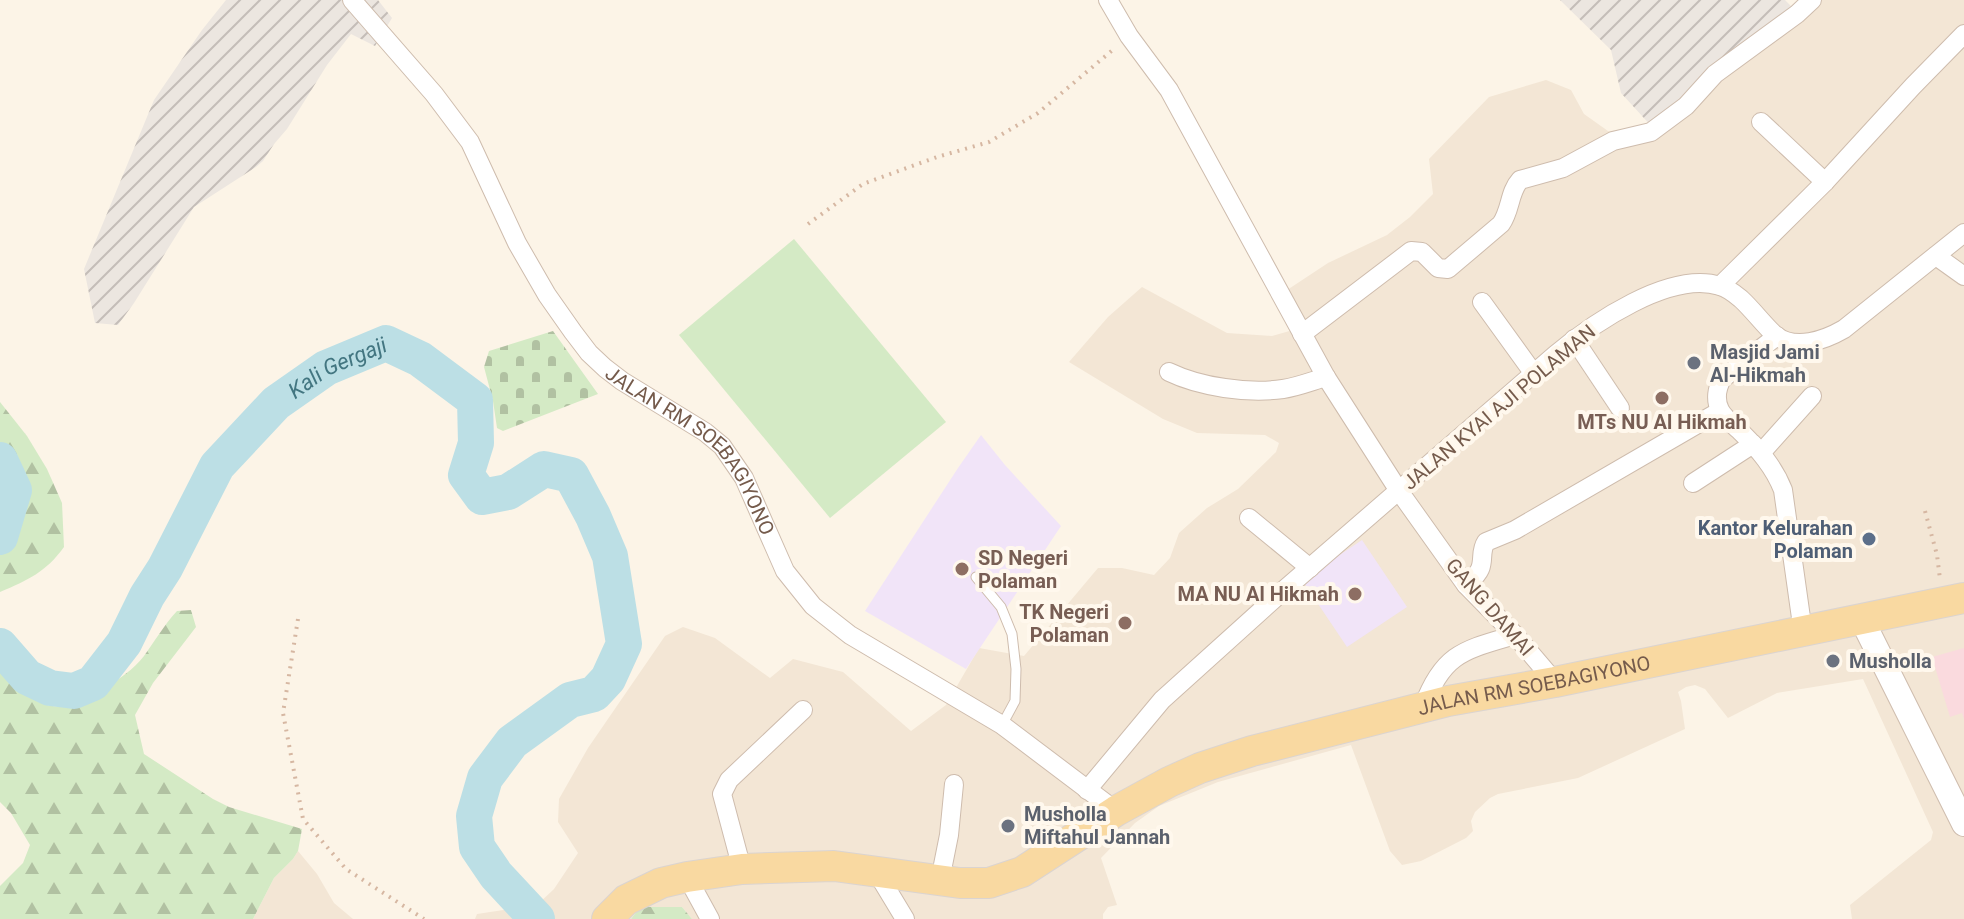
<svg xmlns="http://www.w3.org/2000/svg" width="1964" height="919" font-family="Roboto,sans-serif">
<defs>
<pattern id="industrial-furrows" width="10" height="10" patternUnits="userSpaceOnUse" patternTransform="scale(2)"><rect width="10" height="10" fill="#ece6e0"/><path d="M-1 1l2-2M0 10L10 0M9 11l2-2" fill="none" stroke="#c4bdb8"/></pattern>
<pattern id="forest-firs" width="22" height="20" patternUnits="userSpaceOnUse" patternTransform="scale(2)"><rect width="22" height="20" fill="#d4eac5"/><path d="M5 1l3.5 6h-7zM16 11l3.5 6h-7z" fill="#b1c1a2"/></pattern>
<pattern id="cemetery-stones" width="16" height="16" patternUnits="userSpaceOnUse" patternTransform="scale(2)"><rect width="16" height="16" fill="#d4eac5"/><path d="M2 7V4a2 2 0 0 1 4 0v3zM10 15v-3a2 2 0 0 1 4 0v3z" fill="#b1c1a2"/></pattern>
</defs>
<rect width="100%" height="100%" fill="#fcf4e7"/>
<!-- residential -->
<g fill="#f3e6d5">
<polygon points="1805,0 1964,0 1964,919 1852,919 1850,905 1931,840 1933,832 1863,679 1777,693 1728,718 1705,689 1695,685 1686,687 1678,692 1681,701 1685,729 1578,778 1498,794 1490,798 1475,812 1471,821 1473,831 1466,838 1421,861 1402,865 1390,851 1351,745 1218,782 1159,806 1135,823 1101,858 1117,905 1108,907 1103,914 1103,919 692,919 682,907 640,907 631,919 475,919 477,914 537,905 554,889 578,853 558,822 559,799 588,748 665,636 683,627 715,638 770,678 793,659 843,672 911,731 946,705 979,648 1024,656 1098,568 1122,568 1154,575 1170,558 1179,533 1207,508 1238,489 1276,452 1279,443 1265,435 1197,433 1163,419 1069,362 1108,317 1142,287 1227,333 1272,336 1293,330 1275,298 1328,263 1387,235 1410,217 1433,194 1429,159 1489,97 1546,80 1571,90 1584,114 1608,131 1654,129"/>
<polygon points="298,851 317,874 334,903 353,919 253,919 274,878 293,859"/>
</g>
<!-- industrial -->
<g fill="url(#industrial-furrows)">
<polygon points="226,0 378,0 392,18 375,46 351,34 327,65 287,129 274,144 263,161 256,167 194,207 134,303 118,325 95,323 84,269 154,100 202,30"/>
<polygon points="1560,0 1785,0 1795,10 1654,129 1621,93 1611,50"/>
</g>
<!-- education -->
<g fill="#f1e4f8">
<polygon points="981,435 1005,465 1061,526 966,669 865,611 958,468"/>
<polygon points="1362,540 1407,607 1347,647 1302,580"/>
</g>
<!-- medical -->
<polygon fill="#fadade" points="1964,648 1964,719 1962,713 1950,717 1932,657"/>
<!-- forest -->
<g fill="url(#forest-firs)">
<path d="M0,402L27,436L47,469L62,503L64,547C46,572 28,580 0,592Z"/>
<path d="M191,610L196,627L153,683L135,715L144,754L213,799L229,807L302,829L298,851L293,859L274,878L253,919H0V886L23,863L30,845L11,813L0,802V666C36,709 56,720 105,688C120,678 133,670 144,656C155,641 164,625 177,611Z"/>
<polygon points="640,907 682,907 692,919 631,919"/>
</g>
<!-- cemetery -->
<polygon fill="url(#cemetery-stones)" points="553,331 598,394 503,431 497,428 493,401 484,367 489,351"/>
<!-- garden -->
<polygon fill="#d4eac5" points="794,239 946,422 830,518 679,335"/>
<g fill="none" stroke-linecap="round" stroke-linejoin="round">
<!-- river -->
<g stroke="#bcdfe5" stroke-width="36">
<polyline points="0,460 14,490 0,537"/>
<path id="s1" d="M0,646L27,677L50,688L74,691L93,683L124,643L147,596L165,568L217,466L276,403L326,368L386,343L420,359L475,400L476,443L466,475L482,497L508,492L544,469L571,475L593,516L610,556L624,644L608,679L594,694L570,700L512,742L485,778L474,816L477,847L496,875L537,919"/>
</g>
<!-- service casing -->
<g stroke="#cebcad" stroke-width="11">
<polyline id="service" points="976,577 1001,607 1012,634 1016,669 1015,701 1002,725"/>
</g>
<!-- minor casing -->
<g stroke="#cebcad" stroke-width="20">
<g id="minor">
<path id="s2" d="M352,0L434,94L470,142L517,243L547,295L573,332L589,353L605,368L622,381L705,432L722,446L744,478L785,571L813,606L850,635L1002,725L1116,811"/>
<polyline points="1108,0 1129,36 1169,90 1326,377 1399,491 1466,585 1515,635 1555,682"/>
<polyline points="1761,122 1825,182"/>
<polyline points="1936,256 1964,276"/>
<polyline points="1720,286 1825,182 1913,86 1964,34"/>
<polyline points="1482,302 1534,374"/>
<path d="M1302,334L1411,251L1422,252L1438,268L1448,269L1501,224C1511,210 1509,192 1520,180L1563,168L1613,141L1651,132L1686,106L1715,74L1797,14L1812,0"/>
<path d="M1777,336L1722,379C1717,388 1715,400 1720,410C1724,418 1735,426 1742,433C1759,450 1774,467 1783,490L1803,632"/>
<polyline points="1574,339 1620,408"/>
<path d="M1169,372C1200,387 1248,394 1283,389C1297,387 1312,381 1326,377"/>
<polyline points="1761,453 1812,396"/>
<polyline points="1693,483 1753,444"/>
<polyline points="1249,518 1310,568"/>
<path d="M1466,585C1471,580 1477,576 1480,569C1484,560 1480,551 1486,542L1515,530L1720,411"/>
<path d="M1423,707C1443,653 1464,650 1515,635"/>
<path d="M1087,790L1162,700L1284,590L1555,355C1592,324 1670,270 1720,286C1728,288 1735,294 1741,299C1753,310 1763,324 1775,335C1795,351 1825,340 1844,329L1964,233"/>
<polyline points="742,869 722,794 729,780 803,710"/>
<polyline points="876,871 905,919"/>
<polyline points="687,877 710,919"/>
<polyline points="940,880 949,835 954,784"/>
</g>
</g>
<!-- tertiary casing -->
<g stroke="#cebcad" stroke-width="26">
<polyline id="tertiary" points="1862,620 1964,824"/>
</g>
<!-- primary casing -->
<g stroke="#dbd4d0" stroke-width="32">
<g id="primary">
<path id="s3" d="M607,919L626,900L661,883L687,877L742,869L834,866L960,883H989L1022,872L1116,811L1169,782L1200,768L1252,751L1448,701L1555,682L1964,598"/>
</g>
</g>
<!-- path -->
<g stroke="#d6b7a2" stroke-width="4" stroke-dasharray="2 6" stroke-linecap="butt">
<polyline points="808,224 863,184 937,157 989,142 1038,113 1115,48"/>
<polyline points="1925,511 1937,555 1940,579"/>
<polyline points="298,619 283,713 303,819 346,869 424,919"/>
</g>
<!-- service -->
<use href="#service" stroke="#fff" stroke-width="9"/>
<!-- minor -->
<use href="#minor" stroke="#fff" stroke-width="18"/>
<!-- tertiary -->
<use href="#tertiary" stroke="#fff" stroke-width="24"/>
<!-- primary -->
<use href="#primary" stroke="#f9d9a1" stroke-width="30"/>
</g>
<!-- markers -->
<g fill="#6b7280" stroke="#fff8ed" stroke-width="3">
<circle cx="1694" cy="363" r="8"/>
<circle cx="1833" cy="661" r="8"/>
<circle cx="1008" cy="826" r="8"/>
</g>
<g fill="#8d6e63" stroke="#fff8ed" stroke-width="3">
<circle cx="1662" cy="398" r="8"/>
<circle cx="962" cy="569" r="8"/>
<circle cx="1355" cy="594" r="8"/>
<circle cx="1125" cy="623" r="8"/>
</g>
<circle fill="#5c6f8a" stroke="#fff8ed" stroke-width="3" cx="1869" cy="539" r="8"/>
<g text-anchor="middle" stroke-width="8" stroke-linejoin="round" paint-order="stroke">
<!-- worship labels -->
<g font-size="20" font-weight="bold" fill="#5b616d" stroke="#fff8ed" text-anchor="start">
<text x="1710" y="359">Masjid Jami<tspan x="1710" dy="23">Al-Hikmah</tspan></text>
<text x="1849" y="668">Musholla</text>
<text x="1024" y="821">Musholla<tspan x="1024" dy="23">Miftahul Jannah</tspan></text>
</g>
<!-- street labels -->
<g font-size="20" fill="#755b4c" stroke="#fff8ed">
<text transform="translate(1499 407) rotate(-40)" y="7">JALAN KYAI AJI POLAMAN</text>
<text dy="7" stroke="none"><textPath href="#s2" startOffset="572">JALAN RM SOEBAGIYONO</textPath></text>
<text transform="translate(1490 607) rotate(49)" y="7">GANG DAMAI</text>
<text dy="7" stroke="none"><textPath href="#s3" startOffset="982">JALAN RM SOEBAGIYONO</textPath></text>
</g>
<!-- education labels -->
<g font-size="20" font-weight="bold" fill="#785e54" stroke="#fff8ed" text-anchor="end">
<text x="1662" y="429" text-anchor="middle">MTs NU Al Hikmah</text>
<text x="978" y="565" text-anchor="start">SD Negeri<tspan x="978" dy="23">Polaman</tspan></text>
<text x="1339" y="601">MA NU Al Hikmah</text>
<text x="1109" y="619">TK Negeri<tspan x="1109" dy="23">Polaman</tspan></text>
</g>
<!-- service labels -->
<g font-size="20" font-weight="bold" fill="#4e5e75" stroke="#fff8ed" text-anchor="end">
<text x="1853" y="535">Kantor Kelurahan<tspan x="1853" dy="23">Polaman</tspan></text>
</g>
<!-- water labels -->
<g font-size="22" font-style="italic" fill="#437681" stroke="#fff8ed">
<text dy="8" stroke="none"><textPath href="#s1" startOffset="520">Kali Gergaji</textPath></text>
</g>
</g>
</svg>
